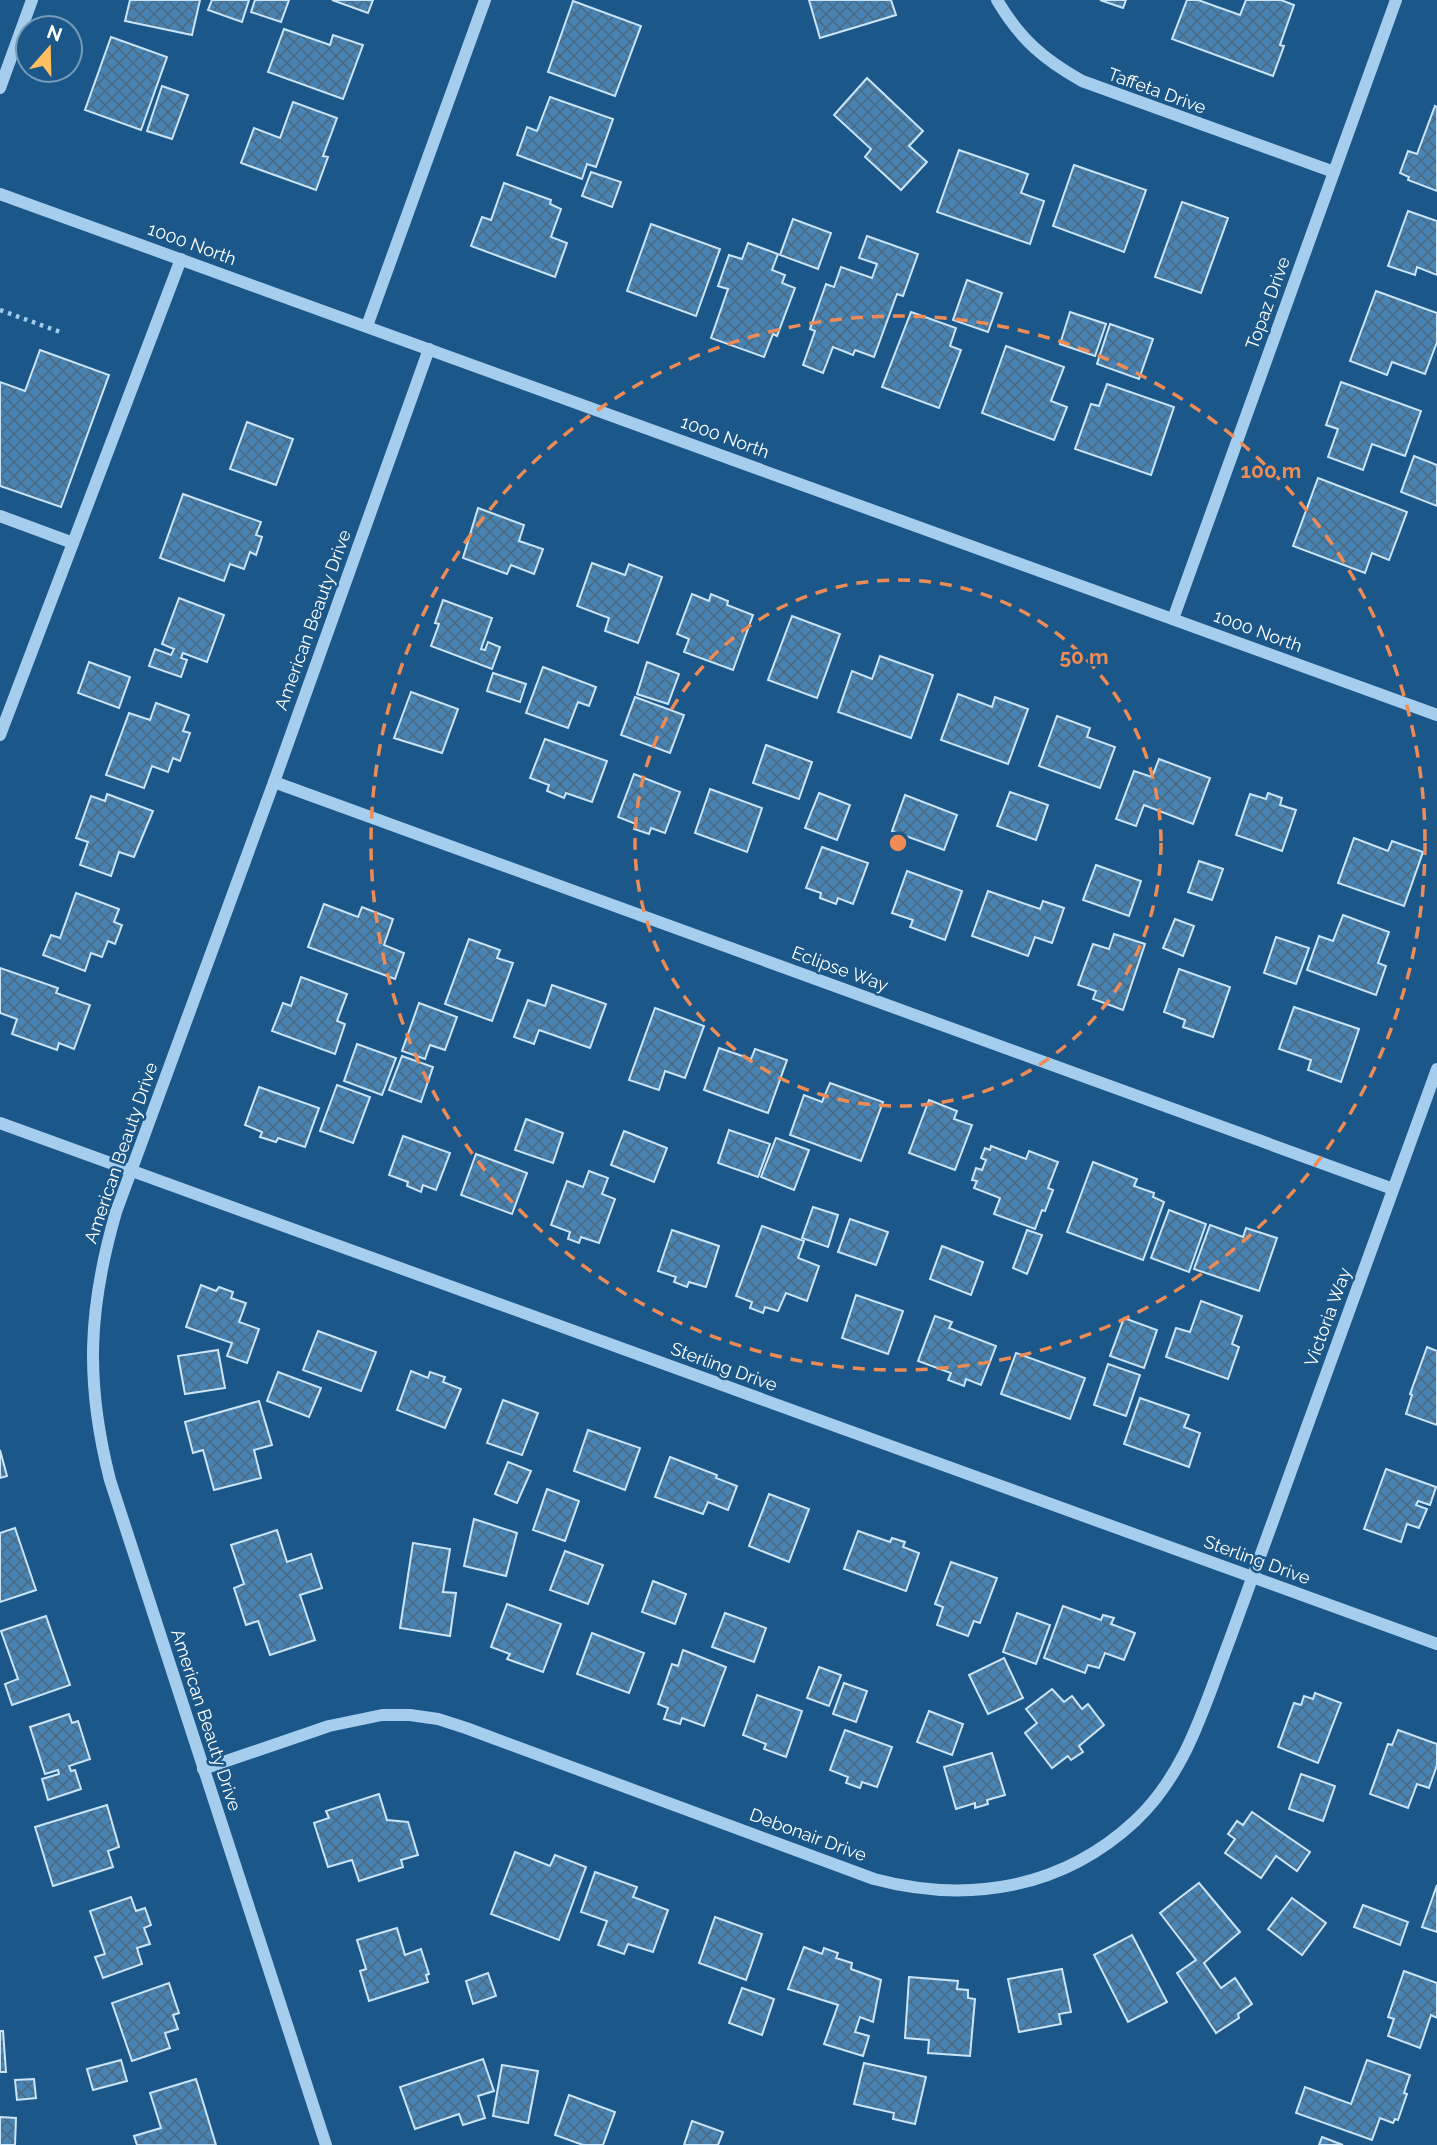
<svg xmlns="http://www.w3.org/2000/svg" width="1437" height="2145" font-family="Raleway,sans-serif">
<defs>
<pattern id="building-cross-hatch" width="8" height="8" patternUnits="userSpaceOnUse" patternTransform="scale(1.75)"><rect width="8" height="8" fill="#4884b3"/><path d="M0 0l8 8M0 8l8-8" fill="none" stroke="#4a6b85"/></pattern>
</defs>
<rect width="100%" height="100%" fill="#1b5889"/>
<!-- building -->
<g fill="url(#building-cross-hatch)" stroke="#cae5f9" stroke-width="2">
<polygon points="130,0 200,0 192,35 125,21"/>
<polygon points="212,0 249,0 242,22 208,10"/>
<polygon points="255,0 289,0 281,22 251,12"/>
<polygon points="332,0 373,0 368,13"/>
<polygon points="809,0 891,0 896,15 820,38"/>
<polygon points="1100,0 1126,0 1123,8"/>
<polygon points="1187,0 1198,0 1240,15 1246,0 1281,0 1294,5 1280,45 1284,46 1273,76 1172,39"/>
<polygon points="573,1 641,26 615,96 548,72"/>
<polygon points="284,29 330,45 333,35 363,45 343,99 268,72"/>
<polygon points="111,37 167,57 141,130 85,110"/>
<polygon points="867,78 923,131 909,146 927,162 901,190 865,157 871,149 834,115"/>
<polygon points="162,86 188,95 172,139 147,131"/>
<polygon points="550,97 613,119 596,167 587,164 582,179 517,155 527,127 537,131"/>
<polygon points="293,102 337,118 323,156 328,157 316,190 241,163 254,128 280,138"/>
<polygon points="1435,106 1437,107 1437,191 1408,180 1409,177 1400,173 1408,151 1417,154"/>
<polygon points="959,150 1028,174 1021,193 1044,201 1030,244 937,212"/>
<polygon points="1074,165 1146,190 1124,252 1053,226"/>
<polygon points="591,172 621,182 612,207 582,196"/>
<polygon points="504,183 551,200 550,204 561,209 551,237 567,243 555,277 471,246 482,217 491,220"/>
<polygon points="1182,202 1228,218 1201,293 1155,277"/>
<polygon points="1408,211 1437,221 1437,275 1417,267 1415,275 1388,266"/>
<polygon points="793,219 831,233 818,269 780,255"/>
<polygon points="651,224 720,249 696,316 627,291"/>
<polygon points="867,236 918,254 903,296 897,294 874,357 855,350 853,355 833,347 823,373 803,365 815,331 810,329 826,284 834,287 841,267 872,278 877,264 859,258"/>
<polygon points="748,243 778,254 772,270 785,275 782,283 795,288 777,336 773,334 764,357 711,338 728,289 718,286 729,255 742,259"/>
<polygon points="967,280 1002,293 988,332 953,320"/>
<polygon points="1376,291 1437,313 1437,342 1425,374 1392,362 1387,375 1350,361"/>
<polygon points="911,312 956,328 950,346 961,350 939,408 882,387"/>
<polygon points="1070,312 1106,324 1095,356 1060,344"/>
<polygon points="1110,324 1153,339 1139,379 1097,364"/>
<polygon points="1006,346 1064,367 1051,401 1067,407 1054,440 982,413"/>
<polygon points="40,350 109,375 61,507 0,486 0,382 25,391"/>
<polygon points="1341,382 1421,411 1405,456 1372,444 1363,470 1328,457 1338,429 1326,425"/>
<polygon points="1107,384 1174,407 1151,475 1075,449 1091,404 1099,406"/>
<polygon points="247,422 293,439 276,485 230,469"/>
<polygon points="1414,456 1437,465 1437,506 1401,492"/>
<polygon points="1318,478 1407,512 1389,560 1372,553 1365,573 1293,546"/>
<polygon points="183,494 261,522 256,535 262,537 256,555 250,552 244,569 230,564 224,581 160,558"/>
<polygon points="478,508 524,525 519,541 543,549 534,574 511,565 507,574 463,558"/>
<polygon points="592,563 625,575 629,564 662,577 638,643 605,631 609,618 577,606"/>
<polygon points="692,594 709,601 711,594 728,601 727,605 753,615 733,670 684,652 689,639 677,634"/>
<polygon points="179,598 224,615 207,662 183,653 181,658 187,660 181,677 149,666 155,649 171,655 174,649 162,644"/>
<polygon points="443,600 492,618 481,649 485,650 488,642 500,647 492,669 431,646 439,624 435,623"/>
<polygon points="792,616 840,634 817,698 768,680"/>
<polygon points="880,656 933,675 911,738 838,712 852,671 872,679"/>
<polygon points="89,662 130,677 119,708 78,693"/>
<polygon points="647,662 679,674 668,704 637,694"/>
<polygon points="543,667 596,687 589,706 578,702 568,728 526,713"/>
<polygon points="493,673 526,684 520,702 487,691"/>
<polygon points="411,692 458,709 442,753 394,738"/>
<polygon points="958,694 992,707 995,697 1028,709 1008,764 941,740"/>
<polygon points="635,697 684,715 670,753 621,735"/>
<polygon points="156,703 189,715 183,731 190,733 180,761 173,758 168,772 152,766 144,788 106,775 129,713 150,720"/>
<polygon points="1057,716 1090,728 1087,737 1115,747 1100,788 1039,766"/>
<polygon points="545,739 607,761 592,802 566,793 564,798 547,791 549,785 530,778"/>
<polygon points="766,745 812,762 799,799 753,783"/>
<polygon points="1159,759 1210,778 1193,824 1144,805 1136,826 1116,819 1134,771 1152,777"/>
<polygon points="634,774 680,792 665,833 651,828 649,834 634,829 636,824 618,817"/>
<polygon points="710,789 762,808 747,852 695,833"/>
<polygon points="1010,792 1048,805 1036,840 997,826"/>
<polygon points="819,793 850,805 837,840 805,828"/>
<polygon points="1268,793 1282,798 1280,805 1296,810 1282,851 1236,835 1250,794 1266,799"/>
<polygon points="107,794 153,811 134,857 119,852 111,876 80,865 88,842 76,838 91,796 105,801"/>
<polygon points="905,795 957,815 944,850 892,831"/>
<polygon points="1354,838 1388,851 1392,841 1423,852 1404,906 1338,883"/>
<polygon points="822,847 868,863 853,904 838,898 836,904 820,898 821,893 806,888"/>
<polygon points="1199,861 1223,869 1212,900 1188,892"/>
<polygon points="1096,865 1141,881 1129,916 1083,900"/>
<polygon points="907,871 962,891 945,940 910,927 913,920 892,913"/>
<polygon points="988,891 1040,909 1043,901 1064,908 1052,943 1035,937 1028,956 972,936"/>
<polygon points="76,893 119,909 114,922 122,925 115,944 108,941 102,957 91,953 85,971 43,955 51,935 60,938"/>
<polygon points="324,904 358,917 362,907 393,919 384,945 404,953 395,979 308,947"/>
<polygon points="1343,915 1389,932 1378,963 1386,966 1376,995 1307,970 1319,936 1333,941"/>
<polygon points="1175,919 1194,926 1183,956 1163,948"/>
<polygon points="1114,934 1145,944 1123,1010 1093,999 1096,991 1078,985 1093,944 1109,949"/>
<polygon points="1276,937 1309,948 1296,984 1264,973"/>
<polygon points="469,939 500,950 497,958 513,963 492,1021 445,1004"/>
<polygon points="0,968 58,988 56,993 90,1005 74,1049 59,1043 57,1050 12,1034 17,1019 0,1013"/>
<polygon points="1179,969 1230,987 1213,1037 1183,1027 1185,1020 1164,1012"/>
<polygon points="301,977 347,994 337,1021 345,1024 335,1054 272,1031 283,1003 291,1006"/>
<polygon points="552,985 606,1004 590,1048 539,1030 534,1044 514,1037 528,1000 545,1006"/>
<polygon points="419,1003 457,1017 445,1050 430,1045 425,1059 402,1051"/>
<polygon points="1294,1007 1359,1029 1341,1082 1308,1070 1311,1060 1279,1049"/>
<polygon points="655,1008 704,1026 685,1078 665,1071 659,1090 629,1080"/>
<polygon points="357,1044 396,1058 382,1095 344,1081"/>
<polygon points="719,1048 751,1059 755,1049 787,1060 768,1113 704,1090"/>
<polygon points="402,1056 433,1067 421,1102 389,1090"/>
<polygon points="830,1083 883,1102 861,1161 790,1135 804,1095 822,1102"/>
<polygon points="337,1085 370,1097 353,1143 320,1131"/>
<polygon points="259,1087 319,1108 305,1147 278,1138 276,1142 260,1137 262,1132 245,1125"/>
<polygon points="929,1100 957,1111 954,1119 972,1125 955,1170 909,1153"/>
<polygon points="526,1119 563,1133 553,1163 515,1150"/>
<polygon points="729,1130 770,1144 758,1177 718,1163"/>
<polygon points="624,1131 667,1148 654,1182 611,1165"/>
<polygon points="403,1136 450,1153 436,1190 423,1185 421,1192 407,1186 408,1182 389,1175"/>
<polygon points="776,1138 809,1150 794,1190 761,1177"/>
<polygon points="991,1146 1026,1159 1029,1151 1058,1162 1048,1188 1053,1190 1045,1211 1042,1210 1035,1229 994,1214 1000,1198 974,1188 977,1181 972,1180 976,1168 982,1170 986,1160 981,1158 985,1148 990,1150"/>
<polygon points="476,1154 527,1173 512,1214 461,1195"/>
<polygon points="1093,1162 1137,1179 1134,1186 1154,1193 1153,1197 1164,1202 1143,1260 1067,1232"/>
<polygon points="589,1171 608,1178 602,1194 615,1199 599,1243 581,1237 579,1243 568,1239 570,1232 551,1225 567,1181 583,1187"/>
<polygon points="813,1207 838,1215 828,1247 802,1238"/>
<polygon points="1169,1210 1206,1224 1189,1272 1151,1258"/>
<polygon points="850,1219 888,1232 876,1265 838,1252"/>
<polygon points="1210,1225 1243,1237 1246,1228 1277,1238 1259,1291 1194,1269"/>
<polygon points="762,1226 804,1241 798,1258 819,1266 807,1301 786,1293 778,1311 765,1307 763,1313 750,1308 752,1302 736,1296"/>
<polygon points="672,1230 719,1246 706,1287 689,1282 687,1287 674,1282 676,1277 658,1271"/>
<polygon points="1027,1230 1042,1235 1027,1274 1013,1268"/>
<polygon points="942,1246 983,1262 971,1295 930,1279"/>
<polygon points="201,1285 216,1291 219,1287 233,1292 231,1298 246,1303 239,1322 259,1329 247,1363 227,1356 232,1343 186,1327"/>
<polygon points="856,1295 903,1311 888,1354 842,1338"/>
<polygon points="1201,1301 1242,1316 1232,1344 1239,1347 1228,1379 1166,1357 1176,1328 1190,1332"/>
<polygon points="935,1316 952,1322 949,1328 996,1346 981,1385 966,1379 964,1386 948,1380 951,1373 918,1361"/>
<polygon points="1124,1318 1157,1330 1144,1368 1110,1356"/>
<polygon points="318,1331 376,1352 361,1391 303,1370"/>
<polygon points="1427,1347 1437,1351 1437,1425 1406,1414 1412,1395 1410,1394"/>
<polygon points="218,1350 225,1388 185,1394 178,1356"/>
<polygon points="1016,1353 1085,1378 1070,1419 1001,1394"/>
<polygon points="1108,1364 1140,1375 1126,1416 1094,1405"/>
<polygon points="411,1371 428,1378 430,1372 445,1377 443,1382 461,1389 445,1428 397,1410"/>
<polygon points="278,1372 321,1388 309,1417 267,1401"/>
<polygon points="1140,1398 1189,1415 1184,1427 1200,1433 1189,1467 1124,1444"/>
<polygon points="503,1400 538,1413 522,1455 487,1443"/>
<polygon points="259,1401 272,1445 254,1450 261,1478 214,1490 203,1450 193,1453 185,1422"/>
<polygon points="588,1430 640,1448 625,1490 574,1471"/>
<polygon points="0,1450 7,1476 0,1478"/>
<polygon points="670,1457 717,1475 716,1478 737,1486 728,1510 708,1502 703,1514 655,1497"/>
<polygon points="508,1462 531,1471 517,1503 495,1494"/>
<polygon points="1386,1469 1436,1487 1430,1505 1418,1501 1416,1505 1427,1509 1419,1528 1407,1524 1401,1542 1364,1529"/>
<polygon points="547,1489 579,1501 565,1541 533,1530"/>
<polygon points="769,1494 809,1509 789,1562 749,1546"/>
<polygon points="474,1519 517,1533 506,1576 464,1566"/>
<polygon points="15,1528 36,1590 0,1602 0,1533"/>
<polygon points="277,1530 287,1562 311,1554 322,1588 300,1595 315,1640 270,1655 258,1621 246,1625 234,1588 244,1584 231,1545"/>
<polygon points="858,1531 890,1542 892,1538 905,1542 903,1547 919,1553 906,1591 844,1569"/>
<polygon points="413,1543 450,1549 443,1592 456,1593 450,1636 400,1628"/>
<polygon points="565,1551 603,1565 588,1604 550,1590"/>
<polygon points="951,1562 997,1578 980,1623 974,1621 968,1636 937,1625 943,1607 935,1604"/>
<polygon points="653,1581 686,1594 675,1624 642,1612"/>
<polygon points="507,1604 561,1624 543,1672 507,1659 510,1654 491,1647"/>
<polygon points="1063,1606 1101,1620 1103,1615 1114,1618 1111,1624 1135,1633 1124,1660 1105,1653 1099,1668 1088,1665 1085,1673 1044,1658"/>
<polygon points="725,1613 766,1628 754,1662 712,1647"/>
<polygon points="1017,1613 1050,1625 1036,1664 1003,1652"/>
<polygon points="46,1616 70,1685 12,1705 5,1684 18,1679 1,1631"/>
<polygon points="592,1633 644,1653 629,1693 577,1674"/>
<polygon points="683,1650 726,1667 704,1726 682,1718 680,1724 664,1719 668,1708 658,1704 672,1664 678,1666"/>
<polygon points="1004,1658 1023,1698 988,1714 969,1675"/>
<polygon points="819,1667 841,1675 829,1706 807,1698"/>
<polygon points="844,1683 867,1691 856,1722 833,1714"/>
<polygon points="1052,1689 1064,1702 1072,1696 1082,1709 1088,1704 1104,1725 1079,1746 1083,1752 1071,1760 1068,1756 1052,1768 1025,1733 1037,1723 1026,1709"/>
<polygon points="1315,1693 1341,1703 1318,1763 1278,1747 1294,1703 1301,1705 1304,1696 1313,1699"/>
<polygon points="757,1695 802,1711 786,1757 764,1749 766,1744 743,1735"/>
<polygon points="929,1711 963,1724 952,1755 917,1742"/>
<polygon points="69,1714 72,1723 78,1721 90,1759 69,1766 71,1771 75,1770 81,1789 48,1800 42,1779 59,1774 58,1770 45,1774 30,1727"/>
<polygon points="845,1730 892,1747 877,1787 862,1782 860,1788 846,1783 848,1777 830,1770"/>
<polygon points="1398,1730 1437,1744 1437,1765 1429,1788 1417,1784 1408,1808 1370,1794 1388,1744 1392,1745"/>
<polygon points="992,1753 1005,1795 987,1800 988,1804 975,1808 975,1803 956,1809 944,1767"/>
<polygon points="1301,1774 1335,1786 1323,1821 1289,1809"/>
<polygon points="379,1794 387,1820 408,1822 418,1855 401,1860 403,1867 359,1881 352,1860 328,1867 314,1823 329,1818 326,1811"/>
<polygon points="107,1805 119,1847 108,1851 113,1867 53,1886 35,1827"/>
<polygon points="1252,1812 1310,1852 1297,1871 1276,1856 1261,1878 1225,1853 1235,1839 1228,1834 1237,1821 1243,1825"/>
<polygon points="515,1852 550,1866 555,1855 586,1867 559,1940 491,1914"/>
<polygon points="595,1872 637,1887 633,1897 668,1910 653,1952 628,1944 624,1954 598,1945 607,1921 581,1912"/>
<polygon points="1199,1883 1240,1932 1204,1963 1221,1988 1235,1978 1252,2004 1238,2014 1239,2018 1216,2033 1177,1973 1196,1960 1160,1913"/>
<polygon points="1437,1885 1437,1932 1422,1927"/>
<polygon points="131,1897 136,1911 145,1908 151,1925 144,1928 150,1944 137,1948 142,1964 103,1978 95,1957 105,1954 90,1911"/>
<polygon points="1292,1898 1326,1923 1302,1955 1268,1929"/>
<polygon points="1363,1905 1408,1922 1400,1945 1354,1927"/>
<polygon points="715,1917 762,1934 746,1980 699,1963"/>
<polygon points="397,1928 405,1955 421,1949 429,1974 426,1975 428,1982 369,2001 360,1971 366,1969 357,1940"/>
<polygon points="1132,1935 1167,2002 1128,2022 1094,1955"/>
<polygon points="804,1947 822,1954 824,1948 838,1953 836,1958 852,1963 851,1969 881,1980 873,2022 860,2017 855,2032 869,2036 863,2056 824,2044 838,2005 788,1989"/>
<polygon points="1062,1969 1071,2012 1059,2014 1061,2024 1019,2032 1008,1979"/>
<polygon points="1404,1971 1437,1983 1437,2018 1431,2015 1420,2048 1388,2036 1394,2019 1388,2017"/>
<polygon points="488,1973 496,1996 473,2004 466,1981"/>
<polygon points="909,1977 958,1981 957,1989 968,1990 968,1998 975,1999 970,2056 928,2053 929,2040 905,2038"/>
<polygon points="169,1983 179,2013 173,2015 178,2029 165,2033 170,2048 132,2061 112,2003"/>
<polygon points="742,1988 774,1999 762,2035 729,2023"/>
<polygon points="0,2031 3,2031 6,2072 0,2072"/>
<polygon points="483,2059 494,2091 478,2096 485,2118 463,2125 459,2114 415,2129 400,2087"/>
<polygon points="121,2060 127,2081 93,2090 87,2069"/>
<polygon points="1367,2060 1410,2075 1404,2093 1407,2094 1398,2120 1395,2119 1393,2123 1380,2118 1372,2140 1296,2113 1305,2087 1351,2104"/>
<polygon points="864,2063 926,2077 915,2124 893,2119 894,2113 854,2104"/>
<polygon points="502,2065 538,2071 528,2123 493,2116"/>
<polygon points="34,2079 36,2098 17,2100 15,2080"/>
<polygon points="196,2079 216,2145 137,2145 134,2136 161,2128 150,2093"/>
<polygon points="569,2095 615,2112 603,2145 583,2145 555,2135"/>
<polygon points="0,2117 16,2118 15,2145 0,2145"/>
<polygon points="692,2121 723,2132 718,2145 684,2145"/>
<polygon points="1322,2137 1343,2145 1319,2145"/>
</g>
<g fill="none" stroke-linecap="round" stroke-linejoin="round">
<!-- path -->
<polyline stroke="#a5cded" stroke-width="4.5" stroke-dasharray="3.5 5" stroke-linecap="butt" points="0,310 60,332"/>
<!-- minor -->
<g stroke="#a5cded" stroke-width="12">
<path d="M997,0C1020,39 1043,59 1082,81L1334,172"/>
<polyline points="0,88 32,0"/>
<polyline points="0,194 1437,715"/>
<polyline points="367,326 485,0"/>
<polyline points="0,516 73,543"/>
<polyline points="1173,619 1396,0"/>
<polyline points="0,735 181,259"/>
<polyline points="274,782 1393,1189"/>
<polyline points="0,1123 1437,1644"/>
<path d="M203,1769L329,1726L382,1715H410L438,1719L466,1728L874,1879C968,1904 1062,1889 1135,1821C1181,1778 1200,1720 1221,1663C1239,1615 1256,1567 1274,1518C1328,1368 1383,1218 1437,1069"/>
<path d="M326,2145L110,1480C85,1382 88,1309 116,1212L274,782L429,349"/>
</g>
</g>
<!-- distance rings -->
<g fill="none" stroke="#ef8b55" stroke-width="3.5" stroke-dasharray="12 9">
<circle cx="898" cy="843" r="263"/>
<circle cx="898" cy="843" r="527"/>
</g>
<g text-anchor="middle" stroke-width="5" stroke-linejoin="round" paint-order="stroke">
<!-- street labels -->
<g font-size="18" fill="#fff" stroke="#1b5889">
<text transform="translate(1157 91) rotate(20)" y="6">Taffeta Drive</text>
<text transform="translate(192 244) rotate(20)" y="6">1000 North</text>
<text transform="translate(1268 303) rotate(-70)" y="6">Topaz Drive</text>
<text transform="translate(725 437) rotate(20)" y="6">1000 North</text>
<text transform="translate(313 620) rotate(-70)" y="6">American Beauty Drive</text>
<text transform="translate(1258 631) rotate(20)" y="6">1000 North</text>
<text transform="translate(840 969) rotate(20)" y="6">Eclipse Way</text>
<text transform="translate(121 1153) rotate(-71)" y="6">American Beauty Drive</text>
<text transform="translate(1328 1317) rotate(-70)" y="6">Victoria Way</text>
<text transform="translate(724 1367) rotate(20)" y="6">Sterling Drive</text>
<text transform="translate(1257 1560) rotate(20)" y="6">Sterling Drive</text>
<text transform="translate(206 1720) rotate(72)" y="6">American Beauty Drive</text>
<text transform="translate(808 1835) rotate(20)" y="6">Debonair Drive</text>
</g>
</g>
<circle cx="898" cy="843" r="10" fill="#ef8b55" stroke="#1b5889" stroke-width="3.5"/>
<g font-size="21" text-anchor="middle" font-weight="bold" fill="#ef8b55" stroke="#1b5889" stroke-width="5" stroke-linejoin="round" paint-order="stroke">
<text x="1271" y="478">100 m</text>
<text x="1084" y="664">50 m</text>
</g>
<!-- north arrow -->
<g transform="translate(49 49) rotate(20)"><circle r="33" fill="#1b5889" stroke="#769bb8" stroke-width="2"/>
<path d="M0-5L12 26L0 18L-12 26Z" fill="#febf61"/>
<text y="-10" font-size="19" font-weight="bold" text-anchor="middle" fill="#ffffff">N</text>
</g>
</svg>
